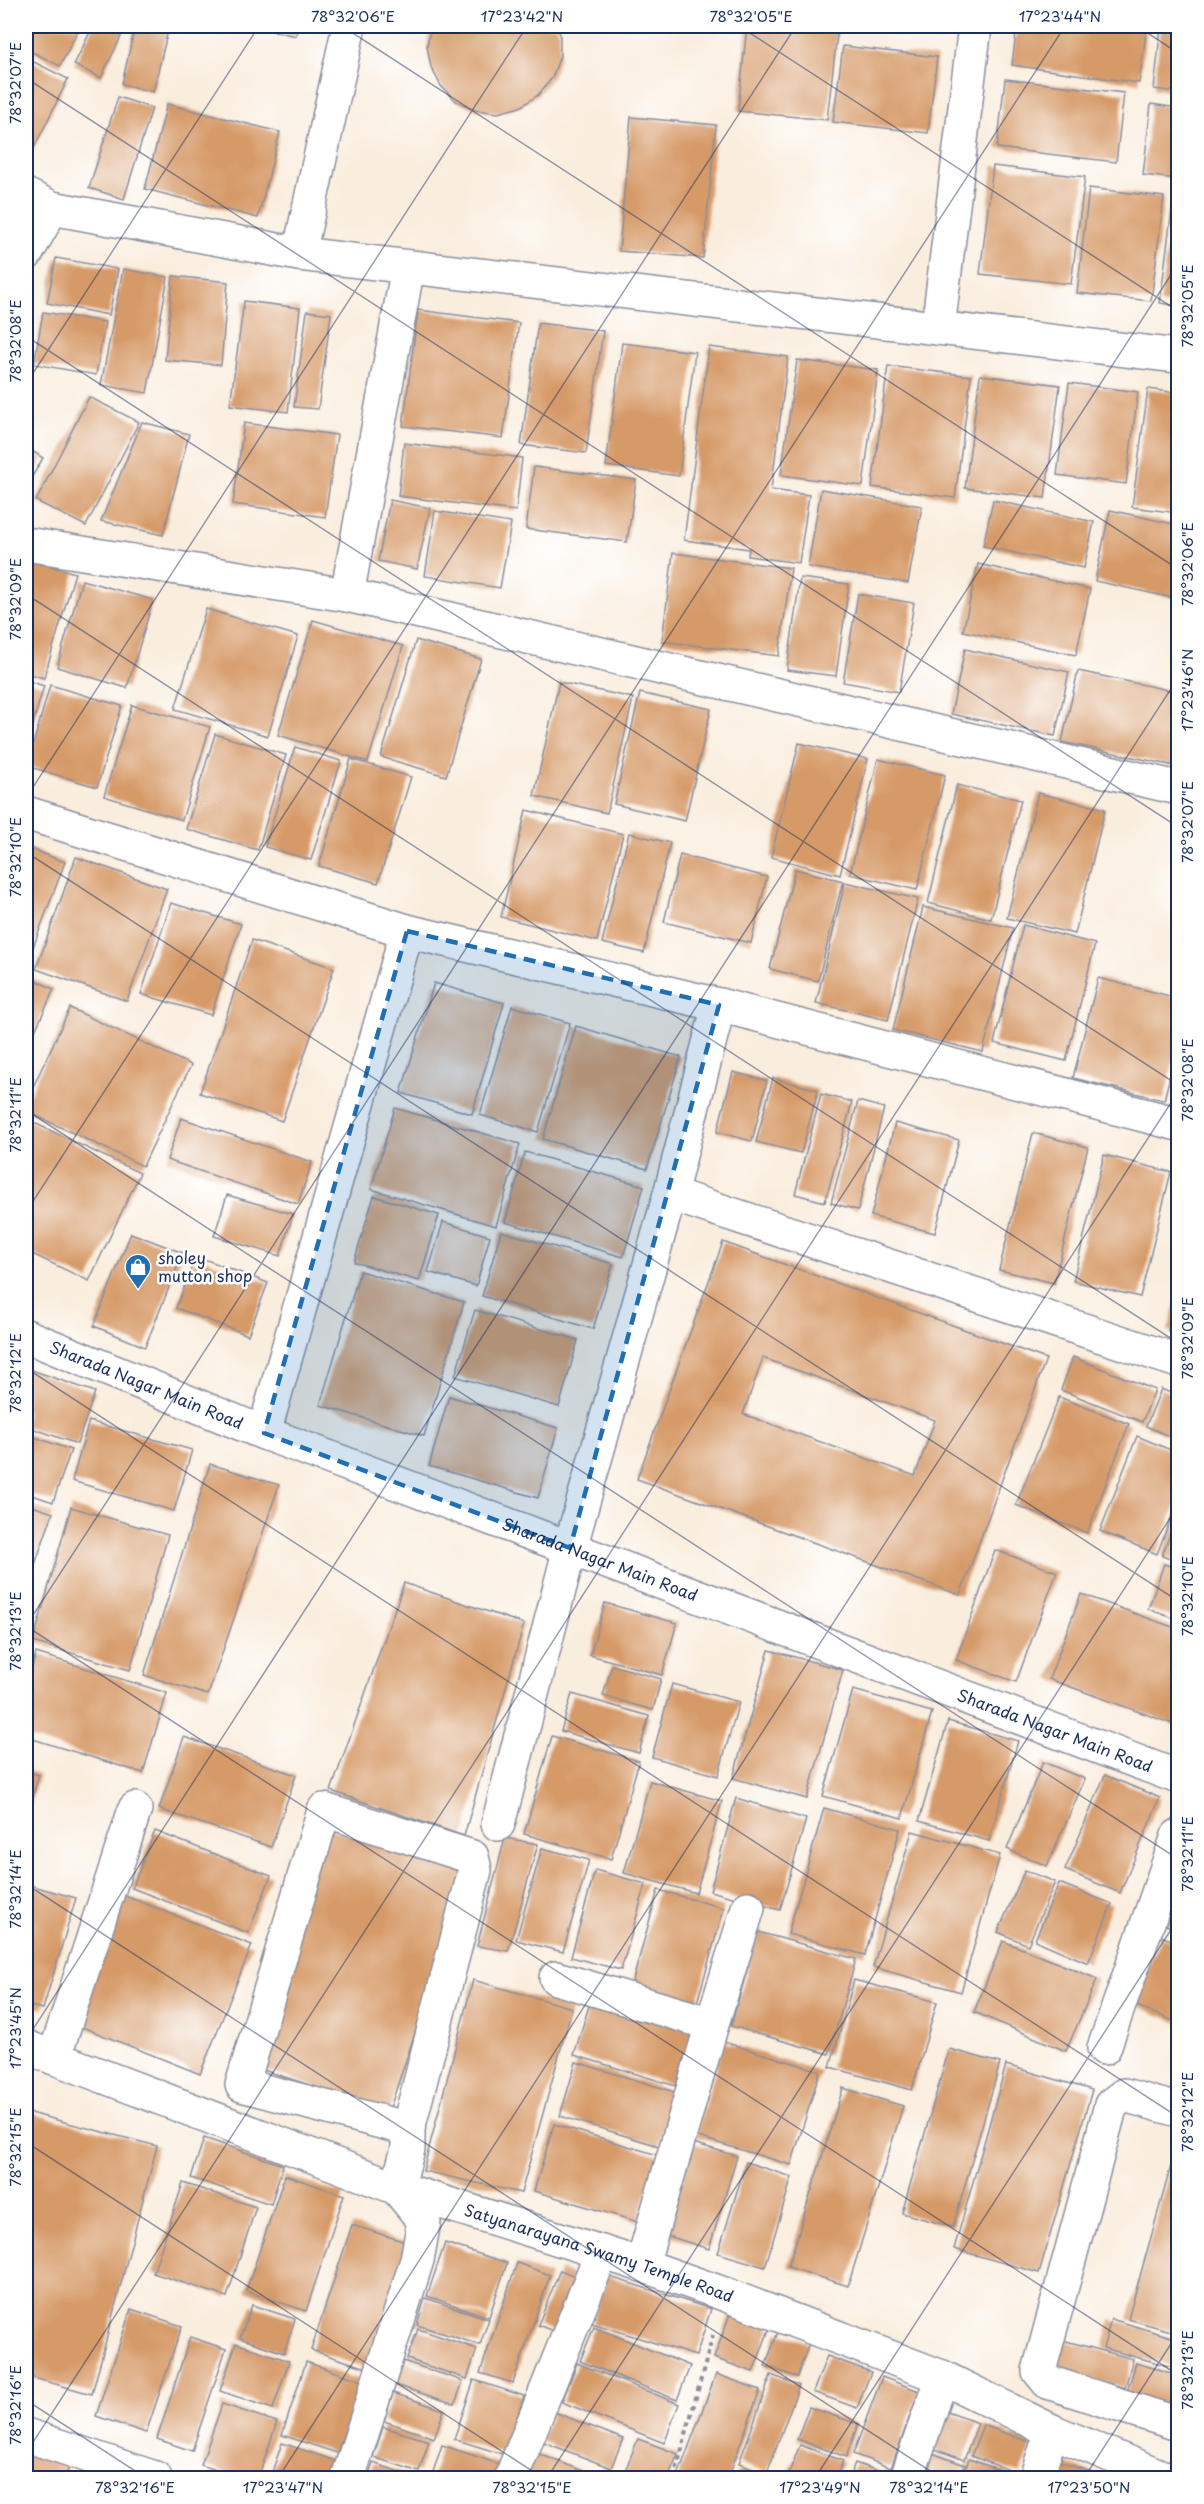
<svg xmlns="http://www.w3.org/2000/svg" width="1204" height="2504" font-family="'Playpen Sans',sans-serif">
<rect width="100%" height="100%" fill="#fff"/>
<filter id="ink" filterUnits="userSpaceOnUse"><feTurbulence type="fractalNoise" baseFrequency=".0167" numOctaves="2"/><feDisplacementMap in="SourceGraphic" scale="12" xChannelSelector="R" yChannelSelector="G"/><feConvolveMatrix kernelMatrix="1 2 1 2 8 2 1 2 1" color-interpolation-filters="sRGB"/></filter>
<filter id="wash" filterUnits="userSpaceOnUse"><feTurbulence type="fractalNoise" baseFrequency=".008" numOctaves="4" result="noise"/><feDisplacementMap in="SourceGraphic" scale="24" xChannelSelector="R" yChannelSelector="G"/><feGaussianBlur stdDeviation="1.35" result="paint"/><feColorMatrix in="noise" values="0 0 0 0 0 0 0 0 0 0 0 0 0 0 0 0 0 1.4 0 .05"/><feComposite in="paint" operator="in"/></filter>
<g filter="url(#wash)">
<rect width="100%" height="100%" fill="#f9eddd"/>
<g id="blocks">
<!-- building -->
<g fill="#d69a67" fill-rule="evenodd">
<polygon points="26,26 80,26 60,66 26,49"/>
<polygon points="93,26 126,26 101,78 74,65"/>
<polygon points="135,26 169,26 153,92 122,84"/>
<polygon points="252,26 298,26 296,36"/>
<polygon points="431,26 556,26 560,34 560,56 552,78 538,95 520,107 498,113 475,110 456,101 441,86 431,67 427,46"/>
<polygon points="747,26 838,26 827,120 738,111"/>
<polygon points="1017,26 1147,26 1139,83 1012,65"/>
<polygon points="1161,26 1178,26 1178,92 1154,89"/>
<polygon points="843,46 937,57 928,133 833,122"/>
<polygon points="26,58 68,79 33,150 26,146"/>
<polygon points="1005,79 1124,93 1116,162 997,148"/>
<polygon points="118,97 152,108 124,199 89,188"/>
<polygon points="167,104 280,132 258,218 145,189"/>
<polygon points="1151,104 1178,108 1178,179 1143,175"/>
<polygon points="631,117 716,125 703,258 619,251"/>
<polygon points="993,166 1085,177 1071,284 980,274"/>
<polygon points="1089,188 1164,197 1151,301 1077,293"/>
<polygon points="1174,192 1178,192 1178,306 1160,303"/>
<polygon points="56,258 118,269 109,315 47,303"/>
<polygon points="123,269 168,277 147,393 101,385"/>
<polygon points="173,276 228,282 221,365 165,360"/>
<polygon points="244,301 300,308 288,412 230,405"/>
<polygon points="418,310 519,323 503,438 403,426"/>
<polygon points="307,311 331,314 318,409 294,407"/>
<polygon points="43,312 105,322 96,375 34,364"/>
<polygon points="538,323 603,331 586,453 521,445"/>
<polygon points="622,343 695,352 679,476 606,466"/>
<polygon points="709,347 788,357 771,490 809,495 799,563 748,556 749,549 684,540"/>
<polygon points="797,360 878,370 863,486 781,475"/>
<polygon points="888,366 971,376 955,498 872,487"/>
<polygon points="980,375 1060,385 1045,498 965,488"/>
<polygon points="1069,383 1138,392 1126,484 1057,475"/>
<polygon points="1148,389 1178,393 1178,513 1132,507"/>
<polygon points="89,397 139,422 86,526 36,501"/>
<polygon points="142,422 189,434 163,535 101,521"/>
<polygon points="244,423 337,435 325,517 233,504"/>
<polygon points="404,443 522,458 516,511 398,496"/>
<polygon points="26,447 43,458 26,487"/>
<polygon points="534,467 636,480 627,542 526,529"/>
<polygon points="821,489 922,506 908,583 808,567"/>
<polygon points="390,500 430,508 417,569 378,561"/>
<polygon points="993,500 1094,522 1084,568 983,546"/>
<polygon points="1110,510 1178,525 1178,599 1095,581"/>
<polygon points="435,511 511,523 500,588 425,576"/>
<polygon points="673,553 791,568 779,656 662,641"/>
<polygon points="26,559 75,573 44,678 26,673"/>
<polygon points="978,564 1090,589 1076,655 963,631"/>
<polygon points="800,578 849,584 836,676 787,670"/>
<polygon points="82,580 153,600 127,688 57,667"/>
<polygon points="858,594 914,603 899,692 843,682"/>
<polygon points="206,609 298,636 268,736 175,709"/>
<polygon points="313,620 403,646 368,762 278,735"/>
<polygon points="416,640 481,659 446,776 381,757"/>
<polygon points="965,649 1069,672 1055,736 951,714"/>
<polygon points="1078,671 1178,692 1178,748 1175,766 1062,742"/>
<polygon points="26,680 44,686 26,747"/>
<polygon points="559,682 633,698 607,813 534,796"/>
<polygon points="50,685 122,706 97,787 27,766"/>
<polygon points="640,693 711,709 685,821 614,804"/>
<polygon points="132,705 210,727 182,820 104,796"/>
<polygon points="215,734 286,755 258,850 186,829"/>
<polygon points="799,743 868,759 840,875 771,857"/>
<polygon points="295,747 341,761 311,860 265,847"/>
<polygon points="351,759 411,777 378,883 319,866"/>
<polygon points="878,759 945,775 917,890 850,874"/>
<polygon points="957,785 1021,800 991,919 928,903"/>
<polygon points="1038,793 1105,809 1075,934 1007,918"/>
<polygon points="526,810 623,834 597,941 501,917"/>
<polygon points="629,833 670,843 644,953 602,943"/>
<polygon points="26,847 65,862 32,950 26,948"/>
<polygon points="680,855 767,877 751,943 664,922"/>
<polygon points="76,857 167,889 127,1001 36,969"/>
<polygon points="795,869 843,881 818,981 770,969"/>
<polygon points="845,882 918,899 888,1020 816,1003"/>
<polygon points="171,903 241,924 211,1015 141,994"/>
<polygon points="923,907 1013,928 983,1052 893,1030"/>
<polygon points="1023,925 1095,944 1066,1061 994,1043"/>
<polygon points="252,940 334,968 282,1121 200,1093"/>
<polygon points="31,978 54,989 26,1051 26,991"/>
<polygon points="1098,978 1178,998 1178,1044 1164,1100 1073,1078"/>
<polygon points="434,983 504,1003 472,1114 401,1093"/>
<polygon points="512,1006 570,1023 538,1132 480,1115"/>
<polygon points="70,1008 191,1065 143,1166 26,1111 26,1102"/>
<polygon points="576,1026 681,1057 647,1169 543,1139"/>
<polygon points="733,1072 767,1081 752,1141 717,1132"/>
<polygon points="773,1078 818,1090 801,1153 756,1142"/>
<polygon points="821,1094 852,1102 825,1202 795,1194"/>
<polygon points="858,1101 884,1108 858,1210 831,1203"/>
<polygon points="395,1108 520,1144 496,1226 371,1189"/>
<polygon points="181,1118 312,1162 298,1204 167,1160"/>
<polygon points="26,1119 140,1173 89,1281 26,1251"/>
<polygon points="895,1123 959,1140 935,1233 871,1216"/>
<polygon points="1033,1133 1088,1147 1054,1283 999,1270"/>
<polygon points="525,1152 644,1186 623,1257 505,1222"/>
<polygon points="1104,1155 1171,1172 1140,1297 1073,1281"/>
<polygon points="227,1195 293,1214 280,1256 214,1236"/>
<polygon points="374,1196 439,1215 419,1281 354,1262"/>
<polygon points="443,1222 490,1236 476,1286 428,1272"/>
<polygon points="501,1231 613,1264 593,1329 482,1296"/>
<polygon points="131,1233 183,1253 145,1347 94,1326"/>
<path d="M723,1242L1046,1359L960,1595L637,1479ZM763,1358L935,1420L915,1476L743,1414Z"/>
<polygon points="196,1256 268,1283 248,1335 176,1308"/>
<polygon points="360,1271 464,1302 424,1436 320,1405"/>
<polygon points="1178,1292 1178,1334 1168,1331"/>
<polygon points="475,1310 578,1340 559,1407 455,1376"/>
<polygon points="1073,1357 1155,1390 1142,1422 1061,1390"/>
<polygon points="26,1368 95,1392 77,1444 26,1426"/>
<polygon points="1161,1389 1178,1396 1178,1440 1146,1426"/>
<polygon points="449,1396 558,1428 538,1498 429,1466"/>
<polygon points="1059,1397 1129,1424 1087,1533 1016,1505"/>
<polygon points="89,1421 192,1450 174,1511 72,1481"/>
<polygon points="26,1434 71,1450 53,1502 26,1493"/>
<polygon points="1137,1436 1178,1453 1178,1500 1157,1554 1100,1531"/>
<polygon points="210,1464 279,1485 208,1695 144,1675"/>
<polygon points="26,1504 53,1513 26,1590"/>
<polygon points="71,1507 168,1535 130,1670 33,1642"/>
<polygon points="1178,1512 1178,1562 1162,1556"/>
<polygon points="995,1550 1057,1572 1016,1682 956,1660"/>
<polygon points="1164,1564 1178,1569 1178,1620 1148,1609"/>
<polygon points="404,1583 524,1624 464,1836 331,1791"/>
<polygon points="1081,1594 1178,1629 1178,1726 1049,1679"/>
<polygon points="605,1603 677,1623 662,1675 590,1655"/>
<polygon points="769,1650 843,1670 807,1799 733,1778"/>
<polygon points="36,1653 167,1693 143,1773 26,1737 26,1689"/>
<polygon points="612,1665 661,1679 653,1710 603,1696"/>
<polygon points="672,1684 739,1702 718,1776 652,1757"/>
<polygon points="853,1690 932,1712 902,1818 823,1796"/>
<polygon points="572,1694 649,1716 639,1753 561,1731"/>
<polygon points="948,1721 1018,1741 989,1841 919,1821"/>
<polygon points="552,1736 639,1761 611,1859 524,1834"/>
<polygon points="184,1737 296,1775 271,1847 159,1809"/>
<polygon points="1043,1762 1085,1779 1047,1866 1007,1849"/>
<polygon points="26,1771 39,1775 26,1818"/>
<polygon points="1105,1775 1160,1798 1120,1893 1065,1870"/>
<polygon points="650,1781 722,1801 696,1893 624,1873"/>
<polygon points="736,1798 806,1819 780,1910 710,1891"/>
<polygon points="824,1808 900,1829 865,1955 788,1934"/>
<polygon points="326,1827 468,1874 389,2111 248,2065"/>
<polygon points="155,1831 271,1876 248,1933 132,1888"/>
<polygon points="912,1831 1000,1855 961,1992 873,1967"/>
<polygon points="505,1838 538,1844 508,1951 477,1946"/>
<polygon points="542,1848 589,1860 563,1952 516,1940"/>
<polygon points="1178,1860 1178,1930 1154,1920"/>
<polygon points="595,1870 646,1884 621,1970 571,1957"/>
<polygon points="1025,1870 1055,1882 1028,1945 998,1932"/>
<polygon points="1059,1883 1112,1904 1088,1963 1035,1940"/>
<polygon points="26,1884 76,1898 43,2009 26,2005"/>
<polygon points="658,1890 724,1908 696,2006 631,1987"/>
<polygon points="123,1895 252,1945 200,2074 72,2023"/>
<polygon points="758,1932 856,1959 829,2054 731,2026"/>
<polygon points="1161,1936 1178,1943 1178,2023 1132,2004"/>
<polygon points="1003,1941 1097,1979 1066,2051 974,2012"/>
<polygon points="473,1980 572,2008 521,2193 423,2171"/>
<polygon points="854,1980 937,2002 912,2090 830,2067"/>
<polygon points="591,1999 693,2030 676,2086 574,2055"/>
<polygon points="724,2042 820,2071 791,2165 695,2136"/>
<polygon points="949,2049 1000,2063 953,2227 902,2213"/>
<polygon points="576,2062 675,2092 659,2146 560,2116"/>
<polygon points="1006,2065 1092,2090 1039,2273 954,2249"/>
<polygon points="843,2088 903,2106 848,2286 788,2267"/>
<polygon points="26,2112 157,2146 92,2394 26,2376"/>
<polygon points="554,2124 658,2155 638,2222 534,2191"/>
<polygon points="204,2138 283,2165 271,2204 191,2178"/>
<polygon points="1178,2141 1178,2333 1128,2319"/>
<polygon points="693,2143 737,2156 709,2249 665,2235"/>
<polygon points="746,2162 792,2177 765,2267 718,2253"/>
<polygon points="285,2175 344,2195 306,2311 246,2291"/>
<polygon points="183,2183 256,2207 227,2297 153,2273"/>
<polygon points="352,2225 409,2243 367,2368 311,2350"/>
<polygon points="445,2243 507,2263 489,2317 427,2296"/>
<polygon points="517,2263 550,2275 513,2383 480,2373"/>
<polygon points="560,2270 586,2280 563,2335 538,2325"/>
<polygon points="607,2276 711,2309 696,2356 592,2323"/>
<polygon points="425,2298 489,2319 480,2345 417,2325"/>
<polygon points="252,2305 295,2319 284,2353 240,2338"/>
<polygon points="732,2308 772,2322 753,2372 714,2358"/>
<polygon points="131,2309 182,2326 146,2433 96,2416"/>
<polygon points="1111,2319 1178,2339 1176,2368 1103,2348"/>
<polygon points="594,2327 690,2366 677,2400 580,2361"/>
<polygon points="418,2329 477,2349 467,2379 407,2359"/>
<polygon points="778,2332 809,2343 797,2377 765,2366"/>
<polygon points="190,2337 226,2349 192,2451 157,2439"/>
<polygon points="1055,2338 1133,2359 1125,2388 1046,2367"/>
<polygon points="236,2343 289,2361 273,2409 220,2391"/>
<polygon points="827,2356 871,2372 857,2408 813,2392"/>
<polygon points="403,2361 463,2381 455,2404 395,2385"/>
<polygon points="306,2362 362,2381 337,2453 282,2435"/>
<polygon points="577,2363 679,2404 664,2443 562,2402"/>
<polygon points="1136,2363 1178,2375 1178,2414 1125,2398"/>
<polygon points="716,2374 760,2390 728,2478 677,2478"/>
<polygon points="771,2375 799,2385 767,2473 739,2463"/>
<polygon points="882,2377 919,2391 891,2468 853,2454"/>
<polygon points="474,2380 524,2396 505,2455 454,2439"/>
<polygon points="393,2393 444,2410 434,2438 384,2421"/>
<polygon points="222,2404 277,2422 258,2478 241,2478 201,2465"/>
<polygon points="809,2407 858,2424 846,2457 797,2439"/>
<polygon points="936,2408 978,2423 964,2460 922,2444"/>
<polygon points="552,2411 623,2439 611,2468 541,2441"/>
<polygon points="983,2425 1032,2443 1020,2474 971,2456"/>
<polygon points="383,2427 429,2441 419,2472 373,2457"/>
<polygon points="638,2439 678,2454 668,2478 622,2478"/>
<polygon points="282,2443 342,2463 336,2478 270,2478"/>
<polygon points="29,2444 72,2458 65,2478 26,2478 26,2453"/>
<polygon points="442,2445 505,2466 501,2478 431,2478"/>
<polygon points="800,2445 843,2461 836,2478 798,2478 788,2475"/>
<polygon points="921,2449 965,2465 960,2478 910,2478"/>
<polygon points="529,2450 601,2478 517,2478"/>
<polygon points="969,2459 1013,2475 1012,2478 962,2478"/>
<polygon points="1053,2459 1108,2478 1046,2478"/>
<polygon points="373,2463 418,2478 368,2478"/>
<polygon points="855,2463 887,2474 886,2478 849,2478"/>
<polygon points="739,2470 762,2478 735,2478"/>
</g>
</g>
</g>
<g filter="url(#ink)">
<use href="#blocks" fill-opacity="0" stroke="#8a8e9e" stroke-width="1.5"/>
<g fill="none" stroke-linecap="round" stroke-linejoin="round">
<!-- minor casing -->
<g stroke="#8a8e9e" stroke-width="36">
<g id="minor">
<polyline points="26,195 52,208 299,254 1178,356"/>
<polyline points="26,254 52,208"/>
<polyline points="299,254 349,26"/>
<polyline points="938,328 975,26"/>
<polyline points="26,544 347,595 1178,788"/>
<polyline points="347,595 408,267"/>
<polyline points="26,813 407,931 719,1005 1178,1124"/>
<polyline points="670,1194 1178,1361"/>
<path id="s1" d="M26,1336L264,1433L1178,1777"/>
<polyline points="264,1433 407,931"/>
<polyline points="498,1824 570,1548 670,1194 719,1005"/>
<polyline points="556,1978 712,2024"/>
<path id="s2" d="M26,2047L397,2188L642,2265L724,2294L942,2377L1052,2431L1165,2478"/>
<polyline points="1104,2048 1178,1836"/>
<polyline points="54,2058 135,1809"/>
<polyline points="1178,2110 1124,2095 1111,2105 1039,2371 1048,2382 1178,2424"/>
<polyline points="642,2265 712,2024 748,1908"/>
<polyline points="26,2435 155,2478"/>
<polyline points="348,2478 417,2260 424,2221 397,2188 408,2149 408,2129 475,1870 472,1857 324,1810 242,2085 408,2129"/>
<polyline points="511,2478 602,2252"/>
<polyline points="907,2478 942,2377"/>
<polyline points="1036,2478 1052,2431"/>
</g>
</g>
<!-- path -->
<polyline stroke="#8a8e9e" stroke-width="4" stroke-dasharray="4.5 4.5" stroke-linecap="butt" points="674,2478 713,2335"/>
<!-- minor -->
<use href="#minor" stroke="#fff" stroke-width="33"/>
</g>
</g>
<!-- marked area -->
<path fill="#1f6fb2" fill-opacity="0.2" stroke="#1f6fb2" stroke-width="4.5" stroke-dasharray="12 8" stroke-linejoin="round" d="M407,931L719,1005L570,1548L264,1433Z"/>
<!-- ticks -->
<path fill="none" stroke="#1b2f5e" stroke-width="1.5" stroke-opacity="0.45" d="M342,26L1178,569M739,26L1178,311M1137,26L1178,53M26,78L1178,827M26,336L1178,1085M26,384L259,26M26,594L1178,1343M26,798L527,26M26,852L1178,1601M26,1110L1178,1859M26,1212L796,26M26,1368L1178,2117M26,1626L1178,2375M26,1626L1065,26M26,1884L941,2478M26,2040L1178,264M26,2142L543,2478M26,2400L146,2478M26,2453L1178,678M278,2478L1178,1092M547,2478L1178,1506M815,2478L1178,1919M1084,2478L1178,2333"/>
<!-- icons -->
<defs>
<g id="shop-pin" transform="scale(1.35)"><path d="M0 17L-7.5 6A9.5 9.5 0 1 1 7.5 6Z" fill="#1f6fb2" stroke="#fff"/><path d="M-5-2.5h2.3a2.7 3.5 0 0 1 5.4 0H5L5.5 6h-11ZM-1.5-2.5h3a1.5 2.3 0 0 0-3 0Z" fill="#fff"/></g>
</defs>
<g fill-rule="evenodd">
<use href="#shop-pin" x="138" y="1267"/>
</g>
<g text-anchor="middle" stroke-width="5" stroke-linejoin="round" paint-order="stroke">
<!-- poi labels -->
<g font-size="16" fill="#1b2f5e" stroke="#fff" text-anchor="start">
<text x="158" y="1264">sholey<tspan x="158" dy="18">mutton shop</tspan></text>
</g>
<!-- street labels -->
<g font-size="16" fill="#1b2f5e" stroke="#fff">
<text dy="6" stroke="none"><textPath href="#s1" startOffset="130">Sharada Nagar Main Road</textPath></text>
<text dy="6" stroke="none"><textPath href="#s1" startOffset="616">Sharada Nagar Main Road</textPath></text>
<text dy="6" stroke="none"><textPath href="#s1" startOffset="1102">Sharada Nagar Main Road</textPath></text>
<text dy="6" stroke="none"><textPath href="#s2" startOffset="609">Satyanarayana Swamy Temple Road</textPath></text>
</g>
</g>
<!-- margin -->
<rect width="1204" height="2504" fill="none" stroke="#fff" stroke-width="66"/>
<rect x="33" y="33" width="1138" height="2438" fill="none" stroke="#1b2f5e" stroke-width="2"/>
<g font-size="15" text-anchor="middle" fill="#1b2f5e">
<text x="353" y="22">78°32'06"E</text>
<text x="522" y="22">17°23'42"N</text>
<text x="751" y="22">78°32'05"E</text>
<text x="1060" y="22">17°23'44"N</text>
<text transform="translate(16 83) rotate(-90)" y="5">78°32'07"E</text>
<text transform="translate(1188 306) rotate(-90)" y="5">78°32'05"E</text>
<text transform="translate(16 341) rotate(-90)" y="5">78°32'08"E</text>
<text transform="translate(1188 564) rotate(-90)" y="5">78°32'06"E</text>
<text transform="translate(16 599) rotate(-90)" y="5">78°32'09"E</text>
<text transform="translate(1188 690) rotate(-90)" y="5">17°23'46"N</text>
<text transform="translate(1188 822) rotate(-90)" y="5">78°32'07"E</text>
<text transform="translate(16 857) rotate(-90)" y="5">78°32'10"E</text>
<text transform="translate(1188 1080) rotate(-90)" y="5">78°32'08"E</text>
<text transform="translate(16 1115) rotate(-90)" y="5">78°32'11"E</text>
<text transform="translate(1188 1338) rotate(-90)" y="5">78°32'09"E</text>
<text transform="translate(16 1373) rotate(-90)" y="5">78°32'12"E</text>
<text transform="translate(1188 1596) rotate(-90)" y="5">78°32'10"E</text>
<text transform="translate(16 1631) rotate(-90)" y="5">78°32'13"E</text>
<text transform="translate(1188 1854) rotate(-90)" y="5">78°32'11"E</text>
<text transform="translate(16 1889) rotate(-90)" y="5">78°32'14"E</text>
<text transform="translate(16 2028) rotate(-90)" y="5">17°23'45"N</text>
<text transform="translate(1188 2112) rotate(-90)" y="5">78°32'12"E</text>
<text transform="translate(16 2147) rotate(-90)" y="5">78°32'15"E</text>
<text transform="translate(1188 2370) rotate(-90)" y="5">78°32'13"E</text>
<text transform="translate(16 2405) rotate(-90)" y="5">78°32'16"E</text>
<text x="135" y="2493">78°32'16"E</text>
<text x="283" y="2493">17°23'47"N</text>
<text x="532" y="2493">78°32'15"E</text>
<text x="820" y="2493">17°23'49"N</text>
<text x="929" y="2493">78°32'14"E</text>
<text x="1089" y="2493">17°23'50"N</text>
</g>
</svg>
